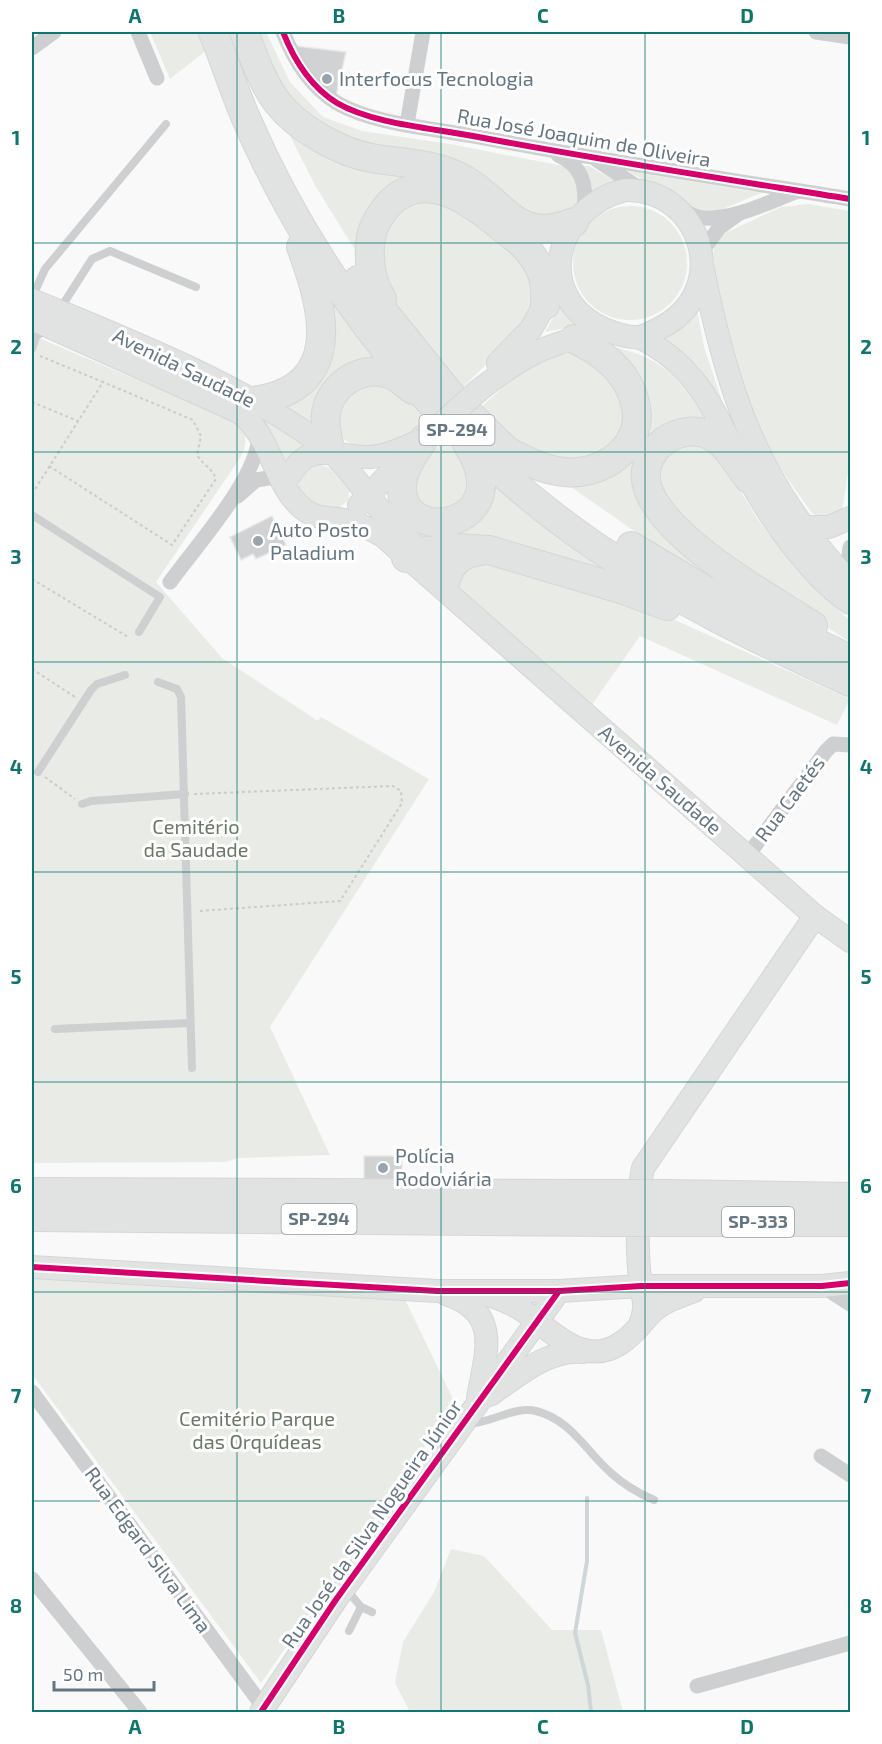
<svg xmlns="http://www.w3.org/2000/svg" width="882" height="1744" font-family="'Exo 2',sans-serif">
<rect width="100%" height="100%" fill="#f9f9f9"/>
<!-- green -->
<g fill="#e8ebe6">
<polygon points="150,32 200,32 207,50 170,79"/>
<polygon points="250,32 266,32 290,82 323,117 362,131 450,144 558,165 568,168 578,181 577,202 553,224 381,154 292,107"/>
<polygon points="280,116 425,182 360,258 316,187"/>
<polygon points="583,166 589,166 619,183 590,194"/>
<polygon points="628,171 761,193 716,212 696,211"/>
<polygon points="434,196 515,249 536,294 521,330 456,394 384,292 383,223 391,211"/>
<polygon points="808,204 850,211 850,461 842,511 838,516 817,516 811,512 778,465 759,431 734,364 713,271 714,242 721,235 781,207"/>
<circle cx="630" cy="263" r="57"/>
<polygon points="319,280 386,367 313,423 281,407 297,397"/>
<polygon points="560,306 575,326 545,332"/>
<polygon points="697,309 704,347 722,401 698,366 664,338 680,328"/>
<path d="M32,335L241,424C247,437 247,445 240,458L156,582L222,658L318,721L321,717L429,779L270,1027L330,1155L238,1158L226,1162L32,1163Z"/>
<path d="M601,345C659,353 681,377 709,426L698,425L638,480L760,601L650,542L561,480L637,443Z"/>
<path d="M576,353L589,356L619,391L626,433L594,465L528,452L480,408C508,383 536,355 576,353Z"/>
<path d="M385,379L430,418C401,445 372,464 337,434L343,394Z"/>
<polygon points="257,413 306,448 287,463"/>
<polygon points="447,439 462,456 473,477 459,507 421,509 409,478 422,460"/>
<polygon points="701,439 734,480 757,518 795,569 850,621 850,642 784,600 666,509 654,464 659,454"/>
<polygon points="316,464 337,470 350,485 348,500 339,508 314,506 298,489 302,473"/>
<polygon points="493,483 556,535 639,588 420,543 409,522 418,528"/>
<polygon points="477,560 653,610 850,699 837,725 640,636 589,709 457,588 456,573"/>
<polygon points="32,1278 398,1285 455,1403 261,1683 32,1374"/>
<polygon points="451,1549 484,1556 552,1630 601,1630 623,1712 410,1712 395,1683 403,1642 434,1592"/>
</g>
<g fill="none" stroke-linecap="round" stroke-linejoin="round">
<!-- stream -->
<polyline stroke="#ced6d9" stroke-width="4" points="587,1498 587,1561 575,1633 588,1685 591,1712"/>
</g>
<!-- building -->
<g fill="#d0d2d3" stroke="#e8e8e8" stroke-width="1.5">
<polygon points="296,46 346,52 336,96 307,71"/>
<polygon points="272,516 286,545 256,559 253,554 241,560 230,537"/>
<polygon points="364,1156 402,1156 402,1180 364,1181"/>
</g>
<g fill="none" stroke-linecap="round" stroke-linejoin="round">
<!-- secondary casing -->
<g stroke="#d5d6d7" stroke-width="24">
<g id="secondary">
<path d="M625,190C701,188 732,287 664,326C657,329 647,336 639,337C629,338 613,333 604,329C532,297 554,207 625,190Z"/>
<path d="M703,270C723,369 747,454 810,535C821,549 835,569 850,579"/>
<path d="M32,300C128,340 245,385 328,449C344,462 354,478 367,494C385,517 409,538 428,561"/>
<path d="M32,319L239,412C273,438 272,482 302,508C316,520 328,517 345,520C359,524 371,529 383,536L815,916L850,941"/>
<path d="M639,337C705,370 716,420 749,479C772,521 810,576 850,603"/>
<polyline points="498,363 531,329 553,290"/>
<path d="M478,391C516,361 542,344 590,336"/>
<path d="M285,484C308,437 330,457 370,457C389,456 407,446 424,439"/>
<polyline points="359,505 413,449"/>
<polyline points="804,527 829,527 850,518"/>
<polyline points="32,1267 437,1291 559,1291 641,1286 822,1286 850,1283"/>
<path d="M446,1294C502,1312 486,1352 478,1398"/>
<path d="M488,1295C501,1299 514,1304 525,1312C553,1332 584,1368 621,1343C634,1335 642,1322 653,1311C665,1301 680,1296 694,1291"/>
<path d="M640,1325C647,1303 644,1306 641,1285C636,1255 637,1196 643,1168L815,916"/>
<path d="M490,1395C516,1377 549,1348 583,1352"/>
<polyline points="261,1712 335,1601 559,1291"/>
</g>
</g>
<!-- highway casing -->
<g stroke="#d5d6d6" stroke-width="30">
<g id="highway">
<path d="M213,32C224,59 233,88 245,116C317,284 441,440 592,544C673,599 762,642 850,682"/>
<path d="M244,32C253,55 262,82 277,102C297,128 339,152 371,158C400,163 433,163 460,177C506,201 514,246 574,222"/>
<polyline points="358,280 454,399 511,455"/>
<path d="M382,299C370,280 368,258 371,237C373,225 380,215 388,205C423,167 470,201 500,226C514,237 529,248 538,265C545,277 546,291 545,305"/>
<path d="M253,401C345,388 325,310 301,247"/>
<path d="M424,439C415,453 403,468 402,485C398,549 522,528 467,444"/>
<path d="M330,450C328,439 324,425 326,413C331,383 365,362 394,376C401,380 407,386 413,390"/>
<path d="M506,450C522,459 539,468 557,471C600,480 649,446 634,399C625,369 601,352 574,339"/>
<path d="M748,478C738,465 727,445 713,437C680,418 635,452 648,489C667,541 767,596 813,626"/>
<polyline points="631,546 705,590 850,659"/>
<polyline points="406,558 421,552 456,548 489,550 621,589 667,606"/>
<path d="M445,582C451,563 460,553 481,551"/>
<polyline points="32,1192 606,1194"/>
<polyline points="667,1194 850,1197"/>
<polyline points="32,1217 606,1222"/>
<polyline points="665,1222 850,1222"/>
</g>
</g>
<!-- path -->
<g stroke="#cbcccd" stroke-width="2" stroke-dasharray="3 3" stroke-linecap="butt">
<polyline points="32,402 78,421"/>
<path d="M49,466L172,545L216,479C212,468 203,465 197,455L201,436L193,420L103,382"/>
<polyline points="32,494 103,382 40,356"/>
<polyline points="32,579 128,637"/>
<polyline points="32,669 75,697"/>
<polyline points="45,777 75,799"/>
<polyline points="194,794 393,786 401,791 402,803 340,901 199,911"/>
</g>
<!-- lane -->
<g stroke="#cecfd0" stroke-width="8">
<polyline points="32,298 45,269 166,124"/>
<polyline points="60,309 92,259 110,251 196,287"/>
<polyline points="32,349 36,337 46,329"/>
<polyline points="32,515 160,597 139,632"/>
<polyline points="158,682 177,689 181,697 192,1068"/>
<polyline points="38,772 91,690 97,684 125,675"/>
<polyline points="82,804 91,801 185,794"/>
<polyline points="55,1029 190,1023"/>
<path d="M468,1424C491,1423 514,1406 536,1411C570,1419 587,1452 611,1473C624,1485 638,1493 654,1500"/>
<polyline points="346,1589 361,1607 349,1631"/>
<polyline points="361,1607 372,1612"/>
</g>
<!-- street -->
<g stroke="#cecfd0" stroke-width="15">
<polyline points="138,32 157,78"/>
<path d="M283,32C294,60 311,87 337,103C373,124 432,128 473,136C599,160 725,179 850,199"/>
<polyline points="816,32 850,37"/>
<polyline points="32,48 54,32"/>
<polyline points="407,124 423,32"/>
<path d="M558,155C582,166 587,184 584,209"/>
<polyline points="597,160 642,190"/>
<path d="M681,210C688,213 697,218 704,218C734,220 768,202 796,192"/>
<polyline points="702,251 719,228 737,215"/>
<polyline points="238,496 256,480 280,476"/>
<path d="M170,582C196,546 259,477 259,434"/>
<polyline points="846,583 850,547"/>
<polyline points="748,855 826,751 833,744 850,745"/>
<polyline points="822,1286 850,1304"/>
<polyline points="32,1392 264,1708"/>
<polyline points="821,1456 850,1475"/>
<polyline points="32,1579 140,1712"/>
<polyline points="697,1686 850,1643"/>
</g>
<!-- secondary -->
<use href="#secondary" stroke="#e1e2e2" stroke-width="22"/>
<!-- highway -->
<use href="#highway" stroke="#e1e2e2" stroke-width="28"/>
<!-- secondary-bridge casing -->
<g stroke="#d5d6d7" stroke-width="24" stroke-linecap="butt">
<polyline id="secondary-bridge" points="424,439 478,391"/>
</g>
<!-- highway-bridge casing -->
<g stroke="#d5d6d6" stroke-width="30" stroke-linecap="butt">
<g id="highway-bridge">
<polyline points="606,1194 667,1194"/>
<polyline points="606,1222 665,1222"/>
</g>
</g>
<!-- secondary-bridge -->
<use href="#secondary-bridge" stroke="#e1e2e2" stroke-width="22"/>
<!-- highway-bridge -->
<use href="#highway-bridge" stroke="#e1e2e2" stroke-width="28"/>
<!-- cycleway casing -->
<g stroke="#fff" stroke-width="10">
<g id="cycleway">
<path d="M283,32C294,60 311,87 337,103C373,124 432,128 473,136C599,160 725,179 850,199"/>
<polyline points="32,1267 437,1291 559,1291 641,1286 822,1286 850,1283"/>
<polyline points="261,1712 335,1601 559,1291"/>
</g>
</g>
<!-- cycleway -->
<use href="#cycleway" stroke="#d6006c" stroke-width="6"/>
</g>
<!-- grid -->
<path fill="none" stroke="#0f766e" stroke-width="1.5" stroke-opacity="0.55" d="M237,32V1712M441,32V1712M645,32V1712M32,243H850M32,452H850M32,662H850M32,872H850M32,1082H850M32,1292H850M32,1501H850"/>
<!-- markers -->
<g fill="#99a4ac" stroke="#fff" stroke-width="2">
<circle cx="327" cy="79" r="6"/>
<circle cx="258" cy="541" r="6"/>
<circle cx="383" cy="1168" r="6"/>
</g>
<g text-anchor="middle" stroke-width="6" stroke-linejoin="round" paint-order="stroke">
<!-- shield labels -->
<g fill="#fff" stroke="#939fa8" stroke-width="1.5">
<rect x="419.5" y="415" width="75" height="30" rx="4.5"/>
<rect x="281.5" y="1204" width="75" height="30" rx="4.5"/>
<rect x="722" y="1207" width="72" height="30" rx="4.5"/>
</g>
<g font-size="18" font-weight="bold" fill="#657683">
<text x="457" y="436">SP-294</text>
<text x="319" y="1225">SP-294</text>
<text x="758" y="1228">SP-333</text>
</g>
<!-- poi labels -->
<g font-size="20" fill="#657683" stroke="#fff" text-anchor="start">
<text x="339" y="86">Interfocus Tecnologia</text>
<text x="270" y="537">Auto Posto<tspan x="270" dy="23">Paladium</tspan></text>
<text x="395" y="1163">Polícia<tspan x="395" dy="23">Rodoviária</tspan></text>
</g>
<!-- street labels -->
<g font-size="20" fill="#657683" stroke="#fff">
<text transform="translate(584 138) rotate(10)" y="7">Rua José Joaquim de Oliveira</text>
<text transform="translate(184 368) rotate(26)" y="7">Avenida Saudade</text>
<text transform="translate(660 780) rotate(41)" y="7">Avenida Saudade</text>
<text transform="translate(790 799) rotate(-53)" y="7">Rua Caetés</text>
<text transform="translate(372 1524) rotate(-55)" y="7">Rua José da Silva Nogueira Júnior</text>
<text transform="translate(148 1550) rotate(54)" y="7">Rua Edgard Silva Lima</text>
</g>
<!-- park labels -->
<g font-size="20" fill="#687a64" stroke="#fff">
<text x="196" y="834">Cemitério<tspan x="196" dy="23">da Saudade</tspan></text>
<text x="257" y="1426">Cemitério Parque<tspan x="257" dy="23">das Orquídeas</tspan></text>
</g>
</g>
<!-- border -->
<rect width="882" height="1744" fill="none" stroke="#ffffff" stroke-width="66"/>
<!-- scale -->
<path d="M54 1681v9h100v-9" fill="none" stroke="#657683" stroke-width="3"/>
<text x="63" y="1681" font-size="18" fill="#657683" stroke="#ffffff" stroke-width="4.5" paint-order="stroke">50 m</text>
<rect x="33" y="33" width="816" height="1678" fill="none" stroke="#0f766e" stroke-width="2"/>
<g font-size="20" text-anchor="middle" font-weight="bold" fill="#0f766e">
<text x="135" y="23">A</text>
<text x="339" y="23">B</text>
<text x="543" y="23">C</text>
<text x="747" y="23">D</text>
<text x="16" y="145">1</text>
<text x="866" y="145">1</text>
<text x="16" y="354">2</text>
<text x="866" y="354">2</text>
<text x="16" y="564">3</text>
<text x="866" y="564">3</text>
<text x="16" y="774">4</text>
<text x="866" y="774">4</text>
<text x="16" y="984">5</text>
<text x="866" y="984">5</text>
<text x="16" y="1193">6</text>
<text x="866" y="1193">6</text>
<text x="16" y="1403">7</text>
<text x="866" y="1403">7</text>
<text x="16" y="1613">8</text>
<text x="866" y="1613">8</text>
<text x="135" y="1734">A</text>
<text x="339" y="1734">B</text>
<text x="543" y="1734">C</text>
<text x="747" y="1734">D</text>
</g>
</svg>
